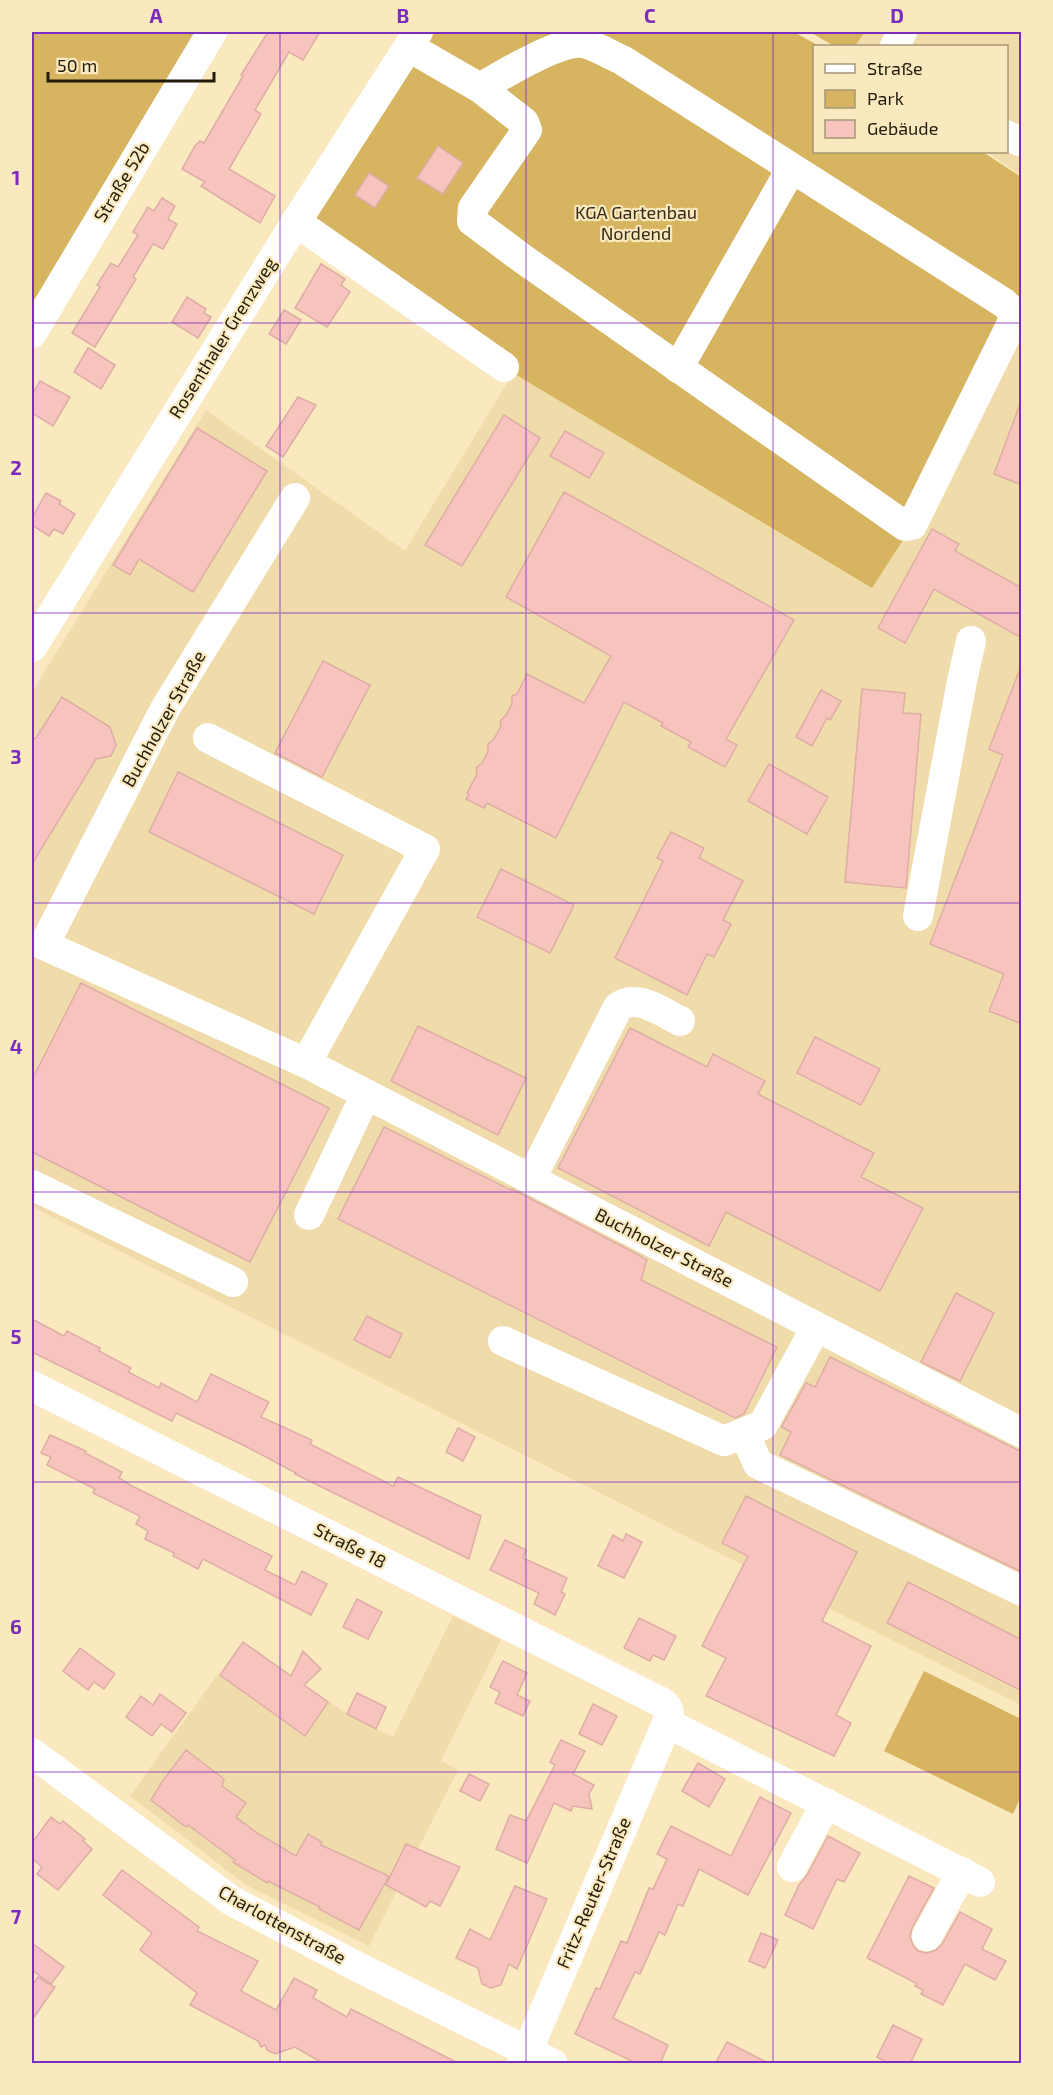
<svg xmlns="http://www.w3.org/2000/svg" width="1053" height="2095" font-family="'Exo 2',sans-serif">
<rect width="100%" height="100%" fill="#fae8be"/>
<!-- built -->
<g fill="#f0dbaa">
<polygon points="865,32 1021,32 1021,175 987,152 1006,152 1006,46 855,46"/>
<polygon points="1021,316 1021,1705 32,1207 32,692 206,410 405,551 513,373"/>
<polygon points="453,1616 501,1640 441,1761 458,1770 369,1946 246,1885 130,1796 218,1674 220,1675 243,1642 347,1714 393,1737"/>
</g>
<!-- green -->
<g fill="#d7b460">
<polygon points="32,32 198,32 32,310"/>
<polygon points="425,32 794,32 819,46 814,46 814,152 983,152 1021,177 1021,315 912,526 872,588 513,373 305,222"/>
<polygon points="810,32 865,32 855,46 834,46"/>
<polygon points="924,1671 1021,1719 1021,1796 1013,1814 884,1751"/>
</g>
<!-- building -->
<g fill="#f6c4bd" stroke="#ddada6" stroke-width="1.5">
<polygon points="268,32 320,32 303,60 289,52 255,110 261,114 229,169 275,196 260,223 201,186 205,182 182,169 195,146 200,141 204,143 243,76 241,75"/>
<polygon points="438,146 463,163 443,194 417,178"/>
<polygon points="369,173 389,186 375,208 355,195"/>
<polygon points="162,198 175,206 168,219 177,224 163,249 153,244 133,277 136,279 95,347 72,333 100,287 97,285 111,263 118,267 138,235 133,232 148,207 154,211"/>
<polygon points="321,264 345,279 341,285 350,292 327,327 295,308"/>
<polygon points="187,297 206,309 204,313 211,317 198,338 172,322"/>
<polygon points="284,310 301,320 286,344 269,334"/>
<polygon points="88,348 115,365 101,389 74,372"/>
<polygon points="40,381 70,397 53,426 32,413 32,395"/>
<polygon points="298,397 316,405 283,457 266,446"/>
<polygon points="1020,404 1022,404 1022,485 994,474"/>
<polygon points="504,415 540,438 462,566 425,545"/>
<polygon points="197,428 267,471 193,592 139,559 130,575 113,565"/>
<polygon points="565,431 604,453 589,478 550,456"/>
<polygon points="564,492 794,620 726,739 737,745 725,767 688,747 691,742 661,726 663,723 624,702 556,838 487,803 484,808 466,799 469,794 467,793 477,774 476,768 482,763 488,752 488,744 494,739 501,726 500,721 506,715 512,704 512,696 517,694 527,674 584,703 611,656 506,597"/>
<polygon points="46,493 61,501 59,504 75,514 63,534 54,529 49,536 32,525 32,518"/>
<polygon points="932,529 959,544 955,551 1022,588 1022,638 934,589 905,643 878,628"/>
<polygon points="323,661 370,685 322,777 275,753"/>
<polygon points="1020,669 1022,669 1022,1024 989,1011 1004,974 930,944 1003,755 989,749"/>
<polygon points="862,689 905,693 903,713 921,714 906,888 845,882"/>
<polygon points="821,690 841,701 830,720 827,718 812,746 796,737"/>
<polygon points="62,697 110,727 116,745 111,756 96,759 32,864 32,739 36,738"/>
<polygon points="769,764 828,797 807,834 748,801"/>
<polygon points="178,772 343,855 314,914 149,832"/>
<polygon points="671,832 704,848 699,858 743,881 723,920 731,924 714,957 707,954 687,995 615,958 663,861 657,858"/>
<polygon points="501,869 574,905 550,953 477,917"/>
<polygon points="81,983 329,1108 250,1262 32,1152 32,1080"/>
<polygon points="418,1026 526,1078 498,1135 391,1081"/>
<polygon points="630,1028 707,1067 713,1054 765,1081 758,1094 874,1153 861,1177 923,1208 880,1291 726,1212 709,1246 558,1168"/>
<polygon points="815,1037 880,1069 861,1105 797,1073"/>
<polygon points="384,1127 511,1190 512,1189 635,1253 647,1260 641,1280 777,1347 744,1414 735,1418 338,1219"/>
<polygon points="956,1293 994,1313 960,1381 921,1362"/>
<polygon points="367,1316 402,1334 390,1358 354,1340"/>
<polygon points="32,1319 64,1336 67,1331 100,1348 99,1351 131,1368 128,1372 159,1388 161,1383 197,1402 211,1374 269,1402 261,1417 312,1440 310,1444 393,1486 398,1477 481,1516 469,1559 295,1474 296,1473 245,1446 176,1413 172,1421 32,1352"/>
<polygon points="830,1357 1022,1452 1022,1572 780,1455 791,1432 782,1427 782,1426 806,1383 815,1387"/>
<polygon points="458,1428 475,1437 463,1461 446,1452"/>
<polygon points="50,1435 86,1451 85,1453 122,1472 119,1478 132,1486 272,1556 265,1570 295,1585 302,1571 327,1584 311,1615 203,1559 198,1569 173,1556 174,1553 145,1539 148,1531 136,1524 140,1516 93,1493 95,1489 47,1465 51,1457 41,1453"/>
<polygon points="746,1496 857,1552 822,1621 871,1646 836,1715 851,1723 834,1756 706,1696 726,1658 702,1646 748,1556 722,1543"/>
<polygon points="626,1534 642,1542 624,1578 598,1566 613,1535 623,1541"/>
<polygon points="505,1540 526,1550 523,1558 567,1578 561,1592 565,1594 555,1615 534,1604 539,1593 490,1570"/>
<polygon points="908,1582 1022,1640 1022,1691 887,1623"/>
<polygon points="357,1599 382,1612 368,1639 343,1627"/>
<polygon points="639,1618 676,1636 664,1660 653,1655 650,1661 624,1648"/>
<polygon points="243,1642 291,1676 303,1651 321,1669 304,1685 328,1702 305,1736 220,1675"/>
<polygon points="80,1648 115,1674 104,1689 94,1682 88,1690 63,1671"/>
<polygon points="503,1661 527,1673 517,1695 530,1701 523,1716 495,1703 500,1692 490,1687"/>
<polygon points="357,1693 386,1707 376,1729 347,1714"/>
<polygon points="160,1694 186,1713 172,1732 161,1724 152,1736 126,1717 141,1696 153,1705"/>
<polygon points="593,1704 617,1716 602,1745 579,1734"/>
<polygon points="561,1740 585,1751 573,1774 594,1785 589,1794 592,1809 573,1806 571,1811 554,1803 527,1863 496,1849 510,1815 526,1821 555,1765 550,1762"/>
<polygon points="186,1750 224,1779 222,1786 246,1803 236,1817 257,1833 296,1856 308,1834 322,1842 321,1845 389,1876 359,1930 319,1909 320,1907 268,1881 267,1883 233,1862 235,1860 188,1825 186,1827 151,1800 162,1782"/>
<polygon points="698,1763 725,1779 709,1807 682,1791"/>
<polygon points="469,1774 489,1784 480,1801 460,1791"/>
<polygon points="760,1797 791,1813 748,1895 699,1869 683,1906 678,1904 665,1935 659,1932 640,1974 635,1972 613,2018 668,2045 660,2064 638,2064 575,2034 596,1988 600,1989 621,1941 627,1943 649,1888 653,1889 667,1859 657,1854 671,1826 731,1856"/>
<polygon points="51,1817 60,1824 63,1821 85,1839 83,1841 92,1849 58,1890 37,1874 42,1867 32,1858 32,1843"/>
<polygon points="828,1836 860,1853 844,1882 837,1879 813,1929 785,1915 799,1885 807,1875"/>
<polygon points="406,1844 460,1867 440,1906 430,1901 426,1907 386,1885"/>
<polygon points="122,1870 199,1927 197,1931 258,1961 241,1991 276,2010 294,1978 317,1990 313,1998 347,2017 351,2009 460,2064 324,2064 295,2047 275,2054 267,2050 265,2045 261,2047 258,2041 190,2005 197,1993 140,1950 152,1933 103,1895"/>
<polygon points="909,1876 934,1888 912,1928 910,1937 913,1945 918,1951 927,1953 936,1950 942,1944 960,1912 992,1929 982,1949 1006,1961 995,1980 965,1964 943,2005 921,1994 923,1990 915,1986 916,1983 867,1958"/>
<polygon points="515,1886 547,1899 517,1969 509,1964 501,1985 491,1988 482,1984 478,1968 456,1958 470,1929 490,1940"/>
<polygon points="761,1933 778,1940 765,1968 749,1961"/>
<polygon points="32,1943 64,1967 51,1984 32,1970"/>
<polygon points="38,1977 55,1987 32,2020 32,1986"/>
<polygon points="893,2025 922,2039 910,2064 889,2064 877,2057"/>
<polygon points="727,2042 770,2064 715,2064"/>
</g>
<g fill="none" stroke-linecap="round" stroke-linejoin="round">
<!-- minor -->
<g stroke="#fff" stroke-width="30">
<polyline points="895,46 902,32"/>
<path d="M409,47L480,88L524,122L527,130L473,208L472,221L523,259L905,526L912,525L1016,315L1004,303L622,60C610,55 595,45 583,43C560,40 500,76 480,88"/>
<polyline points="1006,135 1022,142"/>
<polyline points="296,222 504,367"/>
<polyline points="32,333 212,32"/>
<polyline points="678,368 791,169"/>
<polyline points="295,498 165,709 44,945 306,1063 1022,1433"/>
<polyline points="32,647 296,222 418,32"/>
<polyline points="208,738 425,849 306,1063"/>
<polyline points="918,916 962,681 971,641"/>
<path d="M531,1179L618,1007C637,993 662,1012 680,1021"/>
<polyline points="32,1185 233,1282"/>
<polyline points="309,1215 366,1094"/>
<polyline points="503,1341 724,1441 763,1425 816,1327"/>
<path d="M32,1386L663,1703C671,1710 669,1714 667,1723L522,2064"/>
<polyline points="744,1433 758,1464 1022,1591"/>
<polyline points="667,1723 980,1882"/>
<polyline points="32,1753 232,1901 362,1969 553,2064"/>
<polyline points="792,1867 826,1803"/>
<polyline points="927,1936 962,1872"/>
</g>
</g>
<!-- grid -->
<path fill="none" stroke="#7b2cbf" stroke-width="1.5" stroke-opacity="0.55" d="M280,32V2064M526,32V2064M773,32V2064M32,323H1022M32,613H1022M32,903H1022M32,1192H1022M32,1482H1022M32,1772H1022"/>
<g text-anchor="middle" stroke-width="4.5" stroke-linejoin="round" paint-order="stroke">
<!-- street labels -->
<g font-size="18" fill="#231c0d" stroke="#fae8be">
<text transform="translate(122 182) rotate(-59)" y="6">Straße 52b</text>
<text transform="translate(223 338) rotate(-58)" y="6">Rosenthaler Grenzweg</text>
<text transform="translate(164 719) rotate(-61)" y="6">Buchholzer Straße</text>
<text transform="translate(664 1248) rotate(27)" y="6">Buchholzer Straße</text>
<text transform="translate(350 1546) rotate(27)" y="6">Straße 18</text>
<text transform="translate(594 1893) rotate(-67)" y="6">Fritz-Reuter-Straße</text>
<text transform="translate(282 1925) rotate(29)" y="6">Charlottenstraße</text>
</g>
<!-- park labels -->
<g font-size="18" fill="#362c15" stroke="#fae8be">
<text x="636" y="219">KGA Gartenbau<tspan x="636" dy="21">Nordend</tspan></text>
</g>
</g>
<!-- border -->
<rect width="1053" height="2095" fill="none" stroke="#fae8be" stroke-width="66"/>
<!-- legend -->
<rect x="813" y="45" width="195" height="108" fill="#fae8be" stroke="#a49677" stroke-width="1.5"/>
<rect x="825" y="64" width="30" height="9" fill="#ffffff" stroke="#a49677" stroke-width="1.5"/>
<text x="867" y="75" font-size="18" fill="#231c0d">Straße</text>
<rect x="825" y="90" width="30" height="18" fill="#d7b460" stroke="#a49677" stroke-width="1.5"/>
<text x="867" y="105" font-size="18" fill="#231c0d">Park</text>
<rect x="825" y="120" width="30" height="18" fill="#f6c4bd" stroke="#a49677" stroke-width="1.5"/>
<text x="867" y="135" font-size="18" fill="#231c0d">Gebäude</text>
<!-- scale -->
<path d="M48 72v9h166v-9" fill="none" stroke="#231c0d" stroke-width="3"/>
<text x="57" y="72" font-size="18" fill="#231c0d" stroke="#fae8be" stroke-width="4.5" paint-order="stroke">50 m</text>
<rect x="33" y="33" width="987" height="2029" fill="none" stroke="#7b2cbf" stroke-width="2"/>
<g font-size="20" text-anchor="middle" font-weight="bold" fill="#7b2cbf">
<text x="156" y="23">A</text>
<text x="403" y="23">B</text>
<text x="650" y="23">C</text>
<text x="897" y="23">D</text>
<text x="16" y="185">1</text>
<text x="16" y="475">2</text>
<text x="16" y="764">3</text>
<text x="16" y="1054">4</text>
<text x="16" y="1344">5</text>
<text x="16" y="1634">6</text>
<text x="16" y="1924">7</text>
</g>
</svg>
